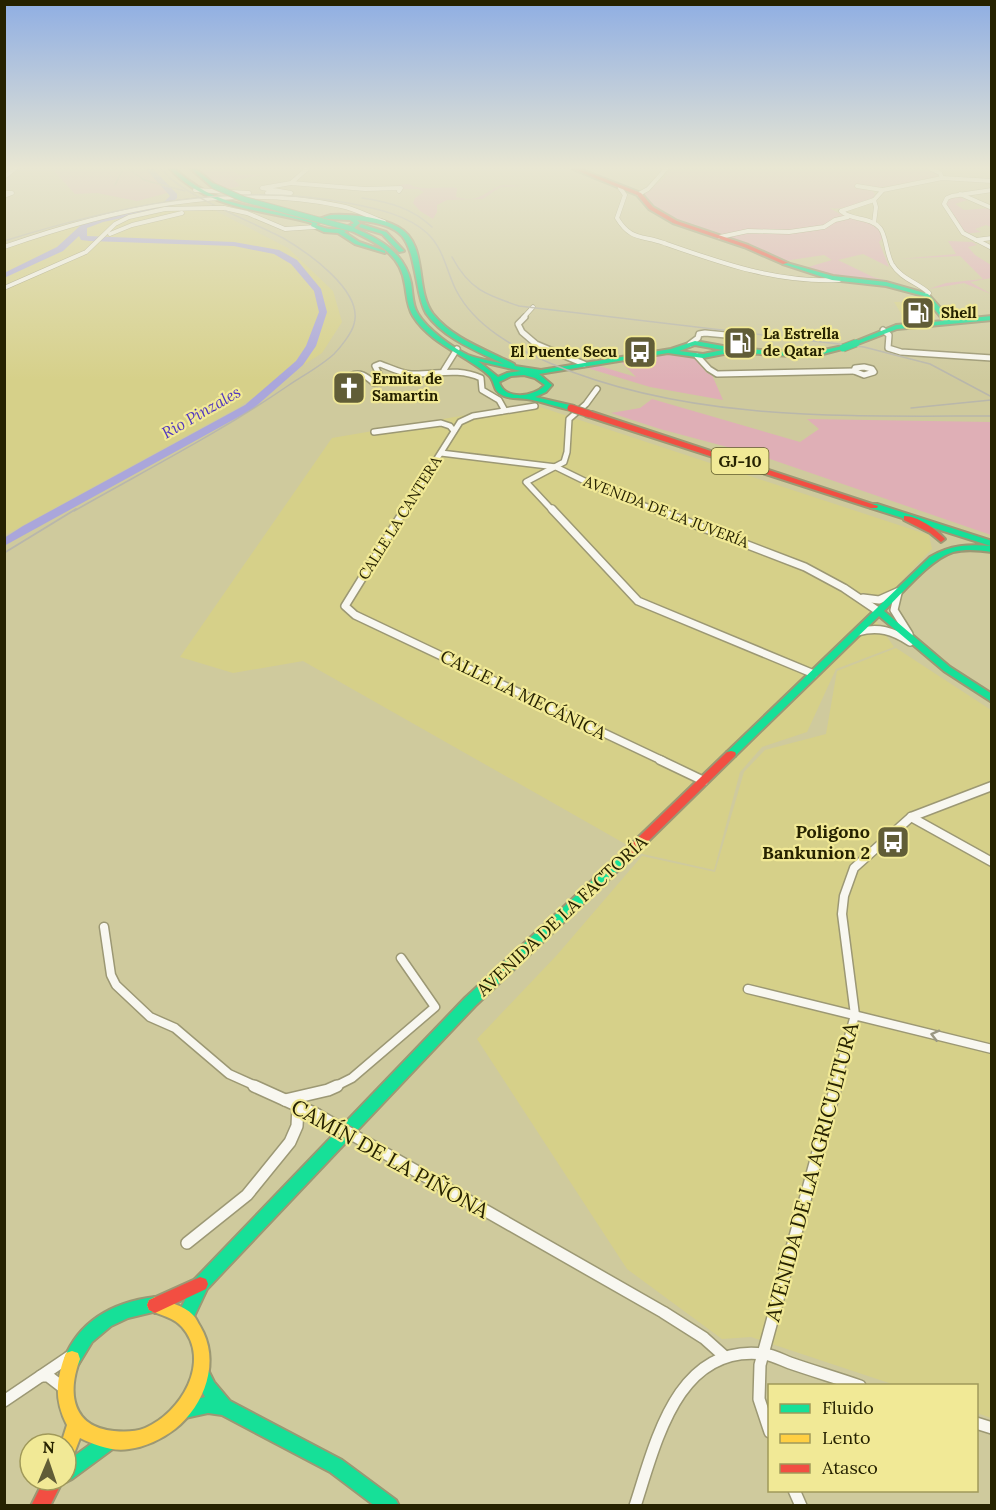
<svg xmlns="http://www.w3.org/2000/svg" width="996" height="1510" viewBox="0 0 996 1510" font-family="Lora,serif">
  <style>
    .built { fill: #d6d089 }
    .green { fill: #dfafb6 }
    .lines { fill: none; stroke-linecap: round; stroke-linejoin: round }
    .river { fill: #aaa6db; fill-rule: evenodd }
    .street-far4-casing { stroke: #9c9874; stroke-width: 5 }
    .street-far3-casing { stroke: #9c9874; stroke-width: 8 }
    .street-far2-casing { stroke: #9c9874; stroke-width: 10 }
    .street-far1-casing { stroke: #9c9874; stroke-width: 11 }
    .street-casing { stroke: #9c9874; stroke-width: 14 }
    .fast-casing { stroke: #9c9874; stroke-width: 4 }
    .slow-casing { stroke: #9c9874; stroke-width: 4 }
    .jam-casing { stroke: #9c9874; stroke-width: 4 }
    .street-far4 { stroke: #f8f7f0; stroke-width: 4 }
    .street-far3 { stroke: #f8f7f0; stroke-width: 5 }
    .street-far2 { stroke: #f8f7f0; stroke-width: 7 }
    .street-far1 { stroke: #f8f7f0; stroke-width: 8 }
    .street { stroke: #f8f7f0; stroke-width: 11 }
    .fast { fill: #16e098; fill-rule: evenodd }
    .slow { fill: #ffcf43; fill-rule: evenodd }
    .jam { fill: #f24e42; fill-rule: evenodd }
    .rail-far1 { stroke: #b9b7ab; stroke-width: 1.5 }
    .rail { stroke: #b9b7ab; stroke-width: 2 }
    .street-bridge-far1-casing { stroke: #9c9874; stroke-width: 5; stroke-linecap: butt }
    .street-bridge-casing { stroke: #9c9874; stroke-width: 14; stroke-linecap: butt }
    .fast-bridge-far1-casing { stroke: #9c9874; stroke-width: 7; stroke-linecap: butt }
    .fast-bridge-casing { stroke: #9c9874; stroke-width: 9; stroke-linecap: butt }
    .jam-bridge-casing { stroke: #9c9874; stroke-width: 9; stroke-linecap: butt }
    .street-bridge-far1 { stroke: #f8f7f0; stroke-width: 4 }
    .street-bridge { stroke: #f8f7f0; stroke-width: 11 }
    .fast-bridge-far1 { stroke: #16e098; stroke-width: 5 }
    .fast-bridge { stroke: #16e098; stroke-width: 7 }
    .jam-bridge { stroke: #f24e42; stroke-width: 7 }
    .oneway { stroke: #9a9784 }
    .labels { text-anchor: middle; stroke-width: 4.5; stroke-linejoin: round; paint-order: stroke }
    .far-poi-label { font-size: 15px; font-weight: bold; fill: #262200; stroke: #f1e996; text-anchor: start }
    .far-street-label { font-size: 15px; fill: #262200; stroke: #f1e996 }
    .far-water-label { font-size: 16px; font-style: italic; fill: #5137bf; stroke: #f1e996 }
    .shield { fill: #f1e996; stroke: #635e2d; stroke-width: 1.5 }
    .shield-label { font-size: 16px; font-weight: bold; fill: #262200 }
    .street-label { font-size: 18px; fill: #262200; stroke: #f1e996 }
    .poi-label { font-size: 18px; font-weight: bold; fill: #262200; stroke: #f1e996; text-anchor: end }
    .near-street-label { font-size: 21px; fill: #262200; stroke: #f1e996 }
  </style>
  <rect width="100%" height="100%" fill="#cfca9d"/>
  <g class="built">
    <path d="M178,206L208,207L288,248L333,291L342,322L322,353L237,408L5,535V249L74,224Z"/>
    <path d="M931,301L936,311L934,321L907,323L894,302Z"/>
    <path d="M531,404L929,535L932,549L871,613L894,647L836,669L807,732L762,747L740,772L714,870L643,854L303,661L233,673L180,657L332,438Z"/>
    <path d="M896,648L991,710V1418L977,1413L976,1386L895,1385L751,1337L722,1339L627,1269L477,1039L557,955L642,856L715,872L744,772L765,750L826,734L837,671Z"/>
  </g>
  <g class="green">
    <path d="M56,169H158L160,173L157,181L169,189L167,193L137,201L97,193L75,194L55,172Z"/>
    <path d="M198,169H229L240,175H262L234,180L241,186L225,189L208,179Z"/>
    <path d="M670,169H928L938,175L937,178L871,189L875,194L873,199C858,204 844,210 829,208L846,217L831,219L833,221L822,227L788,231L748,230L719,235L680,223L653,209L644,194L665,177Z"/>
    <path d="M409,184C422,192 442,186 457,188L456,197C478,203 481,195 497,187C504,184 515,186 522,186L500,187L483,199L447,200L437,205V212L433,219L420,211L413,203L415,198L424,192L418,189H403L397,185Z"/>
    <path d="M956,195L967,200L955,204L964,210L991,208V227L986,225L975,229L981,232L964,234L944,201Z"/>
    <path d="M844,218L868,221L882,232L883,238L879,242L889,267L863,254L838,260L873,277L892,282L833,277L805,268L832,260L824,255L784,261L725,237L745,233L823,228Z"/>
    <path d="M948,241L972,242L977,245L968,247L975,255L991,265V278L970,282L991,294L964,283L929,289L946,283L983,279L960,256L900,259L956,254Z"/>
    <path d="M666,353C676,353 692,353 699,361C705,367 703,373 712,375L723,400L650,387L584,367L596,365L636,377L619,360Z"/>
    <path d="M652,399L800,442L819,429L807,419L991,422V535L761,456L660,429L611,413L640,408Z"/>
  </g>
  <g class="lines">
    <path class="river" d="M146,169H153L177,194V198L166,209L103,222L87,228V236L234,242L279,250L297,260L321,289L327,312L316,346L303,365L253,409L4,546V538L23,526L245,405L296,361L306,346L319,312L314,291L291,264L274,254L234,246L90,241L81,240L79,236L63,251L4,278V273L57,247L81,225L98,218L161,205L170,196Z"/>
    <defs>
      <g id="street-far4">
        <path d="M931,169L940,173L942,178"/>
        <path d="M4,177L15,169"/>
        <path d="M291,183L365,189L401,188L399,191"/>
        <path d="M857,186L882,190"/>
        <path d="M620,188L625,195L617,218C631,241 642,235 664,243C721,263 777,283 839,280"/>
        <path d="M195,190L249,193"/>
        <path d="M992,190L952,196L947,198L944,204L963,233L992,248"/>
        <path d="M4,193H12L4,196"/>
        <path d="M267,193H291L262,188L291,183L307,169"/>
        <path d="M639,194L648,189L666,169"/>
        <path d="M960,194L992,208"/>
        <path d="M874,200L876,207L874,223"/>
        <path d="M224,208L247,213L285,229L315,227"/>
        <path d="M110,234L132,225L182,213"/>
        <path d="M720,237L748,231L789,232L824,227L835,220L848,217"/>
        <path d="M976,240L992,238"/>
        <path d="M4,247C110,210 229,181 341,206C356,209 370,217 384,222"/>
        <path d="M4,288L86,252L115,224L129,217L165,209L212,208"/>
        <path d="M926,295L929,293C917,282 901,279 892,264C886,253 886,235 880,228C869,216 852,221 841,211L874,200L883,190L942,178L992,181"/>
        <path d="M523,318L533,307"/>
      </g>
      <g id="street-far3">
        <path d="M525,317L518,324L522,332L536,344L584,364"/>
        <path d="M883,330L889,335L888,348L901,352L992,358"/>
        <path d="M690,344L698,338L699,334L705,333L747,337"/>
        <path d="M697,356L709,369L717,374L854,371"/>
        <path d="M864,367L872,369L874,372L864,375L854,371L855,368Z"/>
        <path d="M444,370L457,349"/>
        <path d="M346,384L350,376C360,371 366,376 374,383L383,382L375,366L380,364C391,368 400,373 411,374C436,375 457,367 481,378L482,390L499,400L504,409L502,411"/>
        <path d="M374,432L441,423L450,426L454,431"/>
        <path d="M441,453L556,467L603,490L658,511"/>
        <path d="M404,511L460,422L473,416L535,406"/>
        <path d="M553,511L526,482L564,462L567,452L569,419L586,404L597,389"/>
      </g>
      <g id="street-far2">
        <path d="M405,509L345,606L355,615L663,761"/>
        <path d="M552,509L638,601L814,674"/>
        <path d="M654,509L805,567L844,588L878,611"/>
        <path d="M898,593L894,610L909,634"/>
        <path d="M863,598L879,600L897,592"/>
        <path d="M858,632C878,626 893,631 910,642"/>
      </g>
      <g id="street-far1">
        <path d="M660,760L704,781"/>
        <path d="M911,817L992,862"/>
        <path d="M104,927L111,975L116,985L150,1017L175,1028L229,1074L258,1087"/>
        <path d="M748,989L992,1049"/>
        <path d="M334,1087L352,1078L435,1007L401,958"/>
        <path d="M835,1087L855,1015L842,914L844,896L854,868L911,817L992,786"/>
      </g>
      <g id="street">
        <path d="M254,1086L316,1114"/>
        <path d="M285,1100L328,1090L337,1086"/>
        <path d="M374,1147L663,1312L704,1338L723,1355"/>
        <path d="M187,1243L247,1195L290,1142L297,1126L298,1106"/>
        <path d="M41,1376H48L65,1389"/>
        <path d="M4,1401L69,1357"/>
        <path d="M976,1423L992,1428"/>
        <path d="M770,1432L759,1399L760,1365L836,1086"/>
        <path d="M794,1490L801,1506"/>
        <path d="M635,1506C656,1442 677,1343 764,1354C773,1355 782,1360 790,1363C813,1371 837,1378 860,1386"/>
      </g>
      <g id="fast">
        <path d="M170,169H175C210,202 242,205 287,214C294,215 308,221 314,220C319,220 325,216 331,215C351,214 381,217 398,227C429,244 414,289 433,314C453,339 487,350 514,364L515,366L541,370L671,349L695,341L734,348L790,352L819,351L843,346L846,348L819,355L790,356L734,352L703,358L668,353L539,374L552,385L546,392L535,397L574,406V410H571C557,407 541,401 527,399C519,398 512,399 504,396C493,391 496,386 491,378C490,376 487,374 485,372C462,354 429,342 413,316C407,306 407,296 405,285C401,253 375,242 350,230L344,232L359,242L385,251V253L355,244L338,233L324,232L311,226L312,223C261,209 209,210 170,169ZM330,219L350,220L354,223C341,231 330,231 316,225L320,221ZM357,220C406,226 408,236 417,282C419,293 421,304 426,313C444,339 477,351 504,364C493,361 478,359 468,355C453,348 427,329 418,314C412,305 413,294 411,283C405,253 380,239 354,228L360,223ZM695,345L723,350L703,354L679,351ZM478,361L521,371L507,373L498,377ZM524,375L535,378L545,385C534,397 505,401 499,382L511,376Z"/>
        <path d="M191,169H196L216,186L212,187Z"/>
        <path d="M361,224L386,232L404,251L399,252L382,234L359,227Z"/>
        <path d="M783,262L833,276L886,282L928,294L951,320L992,316V320L897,329L858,344H854V342L896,325L944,321L924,296L886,286L832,280L783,264Z"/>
        <path d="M871,504H877L992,541V552C979,550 965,549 953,552C930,559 902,594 884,611L950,667L992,694V702L944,671L879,616L735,756H727L726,754L727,752L930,557C950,545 969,544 991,546L871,508Z"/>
        <path d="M625,853L629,854L631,857L629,860L475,1006L207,1289L191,1323L185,1325L179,1323L177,1317L195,1279L465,998L621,854Z"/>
        <path d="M155,1297L161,1300L163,1305L161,1310L128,1318L111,1326L92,1342L78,1365L72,1367L66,1365L64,1359C80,1320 114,1302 155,1297Z"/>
        <path d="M202,1368L208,1370L214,1382L230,1401L342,1460L396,1500L399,1506H375L330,1472L222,1415L208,1413L185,1418L179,1416L177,1410L179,1404L205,1397L194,1376L196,1370Z"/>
        <path d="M108,1433L114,1436L117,1442L114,1448L72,1479L66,1482L62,1480H66V1462L102,1436Z"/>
      </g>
      <path id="slow" d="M155,1297C167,1302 184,1305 193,1315C196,1318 198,1323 200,1326C221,1361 205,1405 175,1429C162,1439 145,1447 129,1449C113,1452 94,1445 80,1438L72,1459L66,1462V1444H61L67,1425C54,1400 56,1379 66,1353L72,1351L78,1353L80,1359C67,1393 72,1427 114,1431C125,1432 135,1432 145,1428C181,1413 212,1361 182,1327C175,1318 160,1315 149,1310L147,1305L149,1300Z"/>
      <g id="jam">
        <path d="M573,169H580L641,193L653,207L677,221L748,245L788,263L783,264L744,247L673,223L649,209L637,195Z"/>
        <path d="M586,412H592L878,506L877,508H871L586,416Z"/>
        <path d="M904,516C918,516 936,529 945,539L941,542L930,533L904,520Z"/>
        <path d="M731,751L735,752L736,754L735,756L629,860H621L619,857L621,854L727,752Z"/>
        <path d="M200,1277L206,1279L208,1284L206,1289L155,1313L149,1310L147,1305L149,1300Z"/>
        <path d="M44,1480H63L50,1506H31Z"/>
      </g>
    </defs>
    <use href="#street-far4" class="street-far4-casing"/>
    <use href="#street-far3" class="street-far3-casing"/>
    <use href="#street-far2" class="street-far2-casing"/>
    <use href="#street-far1" class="street-far1-casing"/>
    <use href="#street" class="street-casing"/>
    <use href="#fast" class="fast-casing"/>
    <use href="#slow" class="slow-casing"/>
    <use href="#jam" class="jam-casing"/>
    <use href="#street-far4" class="street-far4"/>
    <use href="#street-far3" class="street-far3"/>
    <use href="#street-far2" class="street-far2"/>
    <use href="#street-far1" class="street-far1"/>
    <use href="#street" class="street"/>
    <use href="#fast" class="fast"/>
    <use href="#slow" class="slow"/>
    <use href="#jam" class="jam"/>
    <g class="rail-far1">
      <path d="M129,169L144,180L185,191"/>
      <path d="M115,185L123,169"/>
      <path d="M362,198C389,202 412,208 432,227"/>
      <path d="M4,241C117,206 235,180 353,204C378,209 407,215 427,233C444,249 446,270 456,290C475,327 515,348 552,364C690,422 845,416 992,416"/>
      <path d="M452,257C469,289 486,295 519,306L864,347L930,364L992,397"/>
      <path d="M911,408L991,400"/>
      <path d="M74,511C146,470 221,432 289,385C304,375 321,366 334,354C340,348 352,333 354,324C364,291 307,252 283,238C255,223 177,193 162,169"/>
    </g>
    <path class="rail" d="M4,553L76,509"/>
    <defs>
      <path id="street-bridge-far1" d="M212,208H224"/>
      <path id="street-bridge" d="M316,1114L374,1147"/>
      <path id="fast-bridge-far1" d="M214,186L243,199L352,229"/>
      <path id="fast-bridge" d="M843,348L856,343"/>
      <path id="jam-bridge" d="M571,408L589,414"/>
    </defs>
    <use href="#street-bridge-far1" class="street-bridge-far1-casing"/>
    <use href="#street-bridge" class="street-bridge-casing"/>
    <use href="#fast-bridge-far1" class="fast-bridge-far1-casing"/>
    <use href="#fast-bridge" class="fast-bridge-casing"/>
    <use href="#jam-bridge" class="jam-bridge-casing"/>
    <use href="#street-bridge-far1" class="street-bridge-far1"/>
    <use href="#street-bridge" class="street-bridge"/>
    <use href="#fast-bridge-far1" class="fast-bridge-far1"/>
    <use href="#fast-bridge" class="fast-bridge"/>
    <use href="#jam-bridge" class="jam-bridge"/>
  </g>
  <defs><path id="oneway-chevron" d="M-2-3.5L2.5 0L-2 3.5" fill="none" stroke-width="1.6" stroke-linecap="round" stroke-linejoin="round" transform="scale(1.5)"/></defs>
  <use class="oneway" href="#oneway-chevron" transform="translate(935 1035) rotate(-166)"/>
  <linearGradient id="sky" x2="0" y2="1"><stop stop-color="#8faee3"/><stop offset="0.44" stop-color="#e9e7d3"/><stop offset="1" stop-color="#e9e7d3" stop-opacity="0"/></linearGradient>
  <rect width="996" height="381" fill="url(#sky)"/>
  <defs>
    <symbol id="fuel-square" viewBox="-11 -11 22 22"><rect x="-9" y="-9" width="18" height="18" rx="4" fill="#615d37" stroke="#f1e996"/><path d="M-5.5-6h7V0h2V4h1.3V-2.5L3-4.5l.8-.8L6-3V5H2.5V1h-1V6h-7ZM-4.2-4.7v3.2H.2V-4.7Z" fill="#fff"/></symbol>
    <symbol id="bus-square" viewBox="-11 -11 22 22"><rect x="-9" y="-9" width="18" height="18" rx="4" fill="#615d37" stroke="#f1e996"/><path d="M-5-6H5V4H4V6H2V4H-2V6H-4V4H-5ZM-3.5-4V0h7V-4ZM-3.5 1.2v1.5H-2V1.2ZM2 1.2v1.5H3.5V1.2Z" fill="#fff"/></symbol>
    <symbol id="church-square" viewBox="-11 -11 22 22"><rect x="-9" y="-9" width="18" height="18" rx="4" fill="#615d37" stroke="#f1e996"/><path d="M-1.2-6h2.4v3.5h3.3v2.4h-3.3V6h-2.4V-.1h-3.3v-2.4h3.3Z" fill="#fff"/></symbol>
  </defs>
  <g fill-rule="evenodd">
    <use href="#fuel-square" x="899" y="294" width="38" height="38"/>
    <use href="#fuel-square" x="721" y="324" width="38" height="38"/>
    <use href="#bus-square" x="621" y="333" width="38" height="38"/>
    <use href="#church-square" x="330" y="369" width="38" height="38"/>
    <use href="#bus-square" x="874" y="823" width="38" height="38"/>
  </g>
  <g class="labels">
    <g class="far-poi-label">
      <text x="941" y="318">Shell</text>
      <text x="763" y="339">La Estrella<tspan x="763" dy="17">de Qatar</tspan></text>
      <text x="617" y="357" text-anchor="end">El Puente Secu</text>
      <text x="372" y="384">Ermita de<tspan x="372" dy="17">Samartin</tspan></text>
    </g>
    <g class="far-street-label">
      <text transform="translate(666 512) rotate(21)" y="5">AVENIDA DE LA JUVERÍA</text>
      <text transform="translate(400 518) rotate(-58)" y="5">CALLE LA CANTERA</text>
    </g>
    <g class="far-water-label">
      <text transform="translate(201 412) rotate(-30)" y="6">Rio Pinzales</text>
    </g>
    <rect class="shield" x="711.5" y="448" width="57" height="26" rx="4.5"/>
    <g class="shield-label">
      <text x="740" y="467">GJ-10</text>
    </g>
    <g class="street-label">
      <text transform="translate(523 695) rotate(26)" y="6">CALLE LA MECÁNICA</text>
      <text transform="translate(562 916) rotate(-43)" y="6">AVENIDA DE LA FACTORÍA</text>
    </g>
    <g class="poi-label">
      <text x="870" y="838">Poligono<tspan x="870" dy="21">Bankunion 2</tspan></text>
    </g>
    <g class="near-street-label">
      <text transform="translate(390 1159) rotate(29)" y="7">CAMÍN DE LA PIÑONA</text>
      <text transform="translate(812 1172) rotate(-75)" y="7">AVENIDA DE LA AGRICULTURA</text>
    </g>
  </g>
  <rect width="996" height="1510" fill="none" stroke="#262200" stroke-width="12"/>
  <rect x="768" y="1384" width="210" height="108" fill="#f1e996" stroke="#a0995a" stroke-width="1.5"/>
  <rect x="780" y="1404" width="30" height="9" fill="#16e098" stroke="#a0995a" stroke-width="1.5"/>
  <text x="822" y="1414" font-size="18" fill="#262200">Fluido</text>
  <rect x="780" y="1434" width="30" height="9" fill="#ffcf43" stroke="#a0995a" stroke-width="1.5"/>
  <text x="822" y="1444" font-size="18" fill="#262200">Lento</text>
  <rect x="780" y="1464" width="30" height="9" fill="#f24e42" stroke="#a0995a" stroke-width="1.5"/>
  <text x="822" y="1474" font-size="18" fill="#262200">Atasco</text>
  <g transform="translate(48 1462) rotate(2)"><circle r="28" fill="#f1e996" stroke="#a0995a" stroke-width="1.5"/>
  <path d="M0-4.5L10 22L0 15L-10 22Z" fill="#615d37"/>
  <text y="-9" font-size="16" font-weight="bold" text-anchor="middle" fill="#262200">N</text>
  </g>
</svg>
